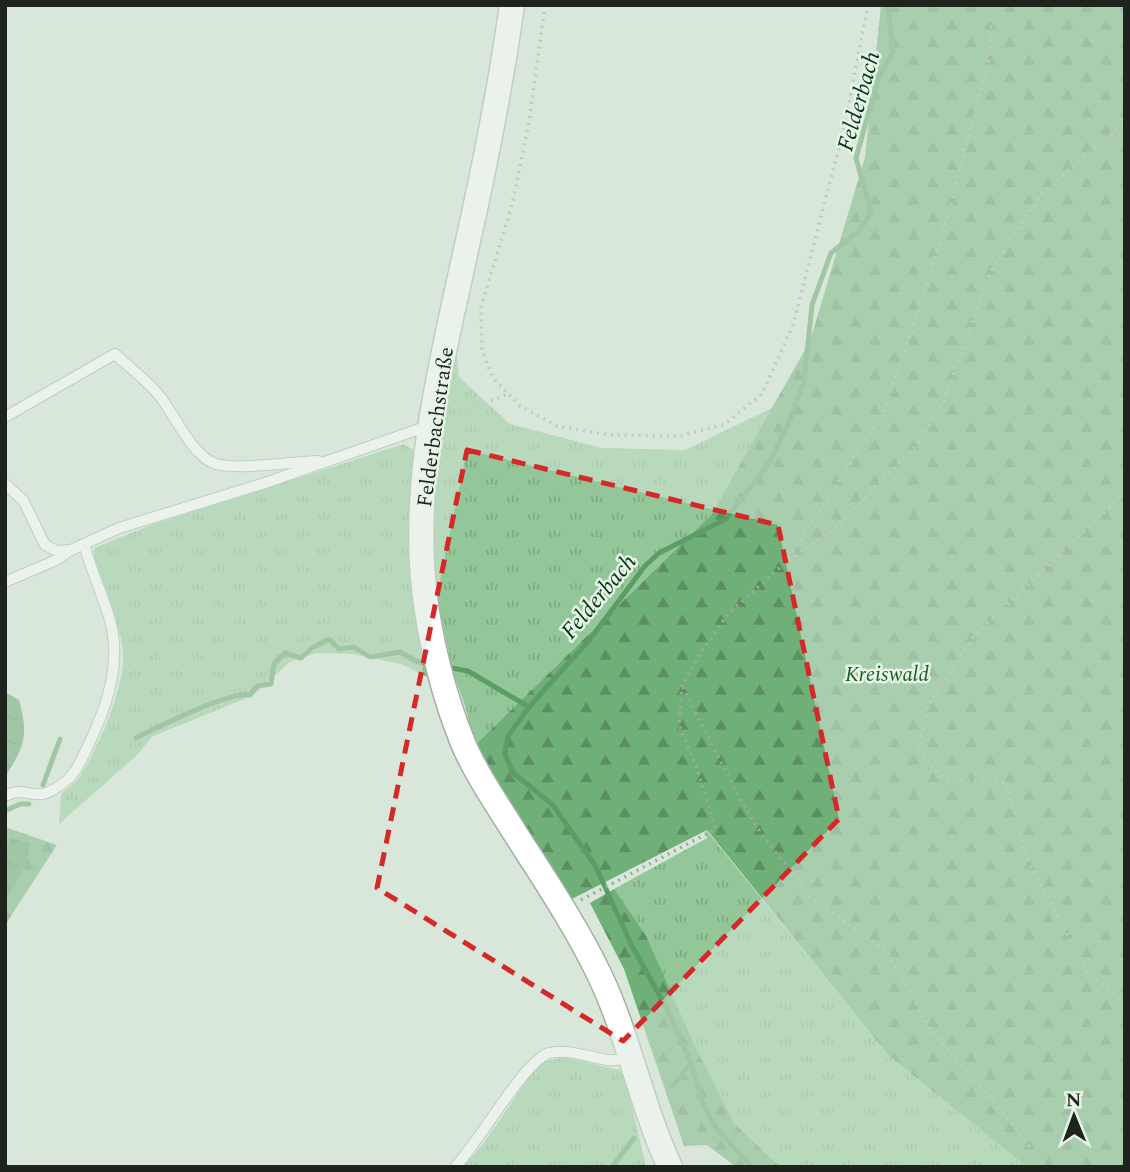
<svg xmlns="http://www.w3.org/2000/svg" width="1130" height="1172" viewBox="0 0 1130 1172" font-family="Spectral,serif">
  <style>
    .grass { fill: url(#grass-tufts) }
    .forest { fill: url(#forest-firs) }
    .water { fill: url(#water-ripples) }
    .lines { fill: none; stroke-linecap: round; stroke-linejoin: round }
    .stream { stroke: #5c9d66; stroke-width: 5 }
    .service-casing { stroke: #a3b0a4; stroke-width: 12 }
    .tertiary-casing { stroke: #a3b0a4; stroke-width: 27 }
    .path { stroke: #9faa9f; stroke-width: 3.5; stroke-dasharray: 2 5; stroke-linecap: butt }
    .service { stroke: #fff; stroke-width: 10 }
    .tertiary { stroke: #fff; stroke-width: 24 }
    .marked { fill: none; stroke: #d62828; stroke-width: 5; stroke-dasharray: 14 9; stroke-linejoin: round }
    .labels { text-anchor: middle; stroke-width: 5; stroke-linejoin: round; paint-order: stroke }
    .street-label { font-size: 21px; fill: #1e231e; stroke: #e6f4e8 }
    .park-label { font-size: 21px; font-style: italic; fill: #155c27; stroke: #e6f4e8 }
    .water-label { font-size: 23px; font-style: italic; fill: #023511; stroke: #e6f4e8 }
  </style>
  <defs>
    <pattern id="grass-tufts" width="24" height="20" patternUnits="userSpaceOnUse" patternTransform="scale(1.75)"><rect width="24" height="20" fill="#93c799"/><path d="M3 7l-1-3M5 7V3M7 7l1-3M15 17l-1-3M17 17v-4M19 17l1-3" fill="none" stroke="#7eab83"/></pattern>
    <pattern id="forest-firs" width="22" height="20" patternUnits="userSpaceOnUse" patternTransform="scale(1.75)"><rect width="22" height="20" fill="#6fb078"/><path d="M5 1l3.5 6h-7zM16 11l3.5 6h-7z" fill="#5b8f62"/></pattern>
    <pattern id="water-ripples" width="26" height="14" patternUnits="userSpaceOnUse" patternTransform="scale(1.75)"><rect width="26" height="14" fill="#5c9d66"/><path d="M2 4q2-2 4 0t4 0M15 11q2-2 4 0t4 0" fill="none" stroke="#4b8053"/></pattern>
  </defs>
  <rect width="100%" height="100%" fill="#d9e7da"/>
  <g class="grass">
    <path d="M455,340L459,377L510,424L602,448L685,450L772,408L711,515L473,747L467,712L452,669L435,585L432,506Z"/>
    <path d="M404,444L415,451L413,484L432,682L427,677L401,664L353,654L316,653L290,662L252,696L153,736L136,756L59,824L61,794C66,789 73,785 77,780C97,753 127,683 123,650C118,618 105,588 94,558V548L151,525Z"/>
    <path d="M706,830L888,1055L1027,1167H785L776,1163L734,1123L614,889L707,838Z"/>
    <path d="M564,1057L624,1071L646,1167H463L483,1144L529,1077L543,1062Z"/>
  </g>
  <g class="forest">
    <path d="M881,5H1125V1167H1027L888,1055L707,830L570,900L473,747L711,515L810,341L865,157Z"/>
    <path d="M5,827L57,845L5,925Z"/>
    <path d="M614,889L646,936L694,1044L734,1123L776,1163L785,1167H736L707,1145L684,1146L624,969L590,903Z"/>
  </g>
  <g class="water">
    <path d="M5,692L19,700C29,736 24,747 5,777Z"/>
    <path d="M11,838L29,842C29,872 18,876 5,900V848Z"/>
  </g>
  <g class="lines">
    <g class="stream">
      <path d="M446,667L468,671L529,707"/>
      <path d="M136,738C156,728 232,690 250,695L257,686L271,684L274,664L285,653L301,658L312,648L329,639L339,649L354,647L370,657L400,652L418,662L430,664"/>
      <path d="M43,785L60,739"/>
      <path d="M5,811L20,804H29"/>
      <path d="M673,1086L691,1064"/>
      <path d="M612,1167L634,1138"/>
      <path d="M752,1167L716,1128L703,1104L691,1063L666,1007L632,946L595,865L552,804L513,773L505,754L508,736L529,707L590,639L645,566L659,553L726,519L769,463L789,422L804,382L812,305L831,253L859,231L871,212L856,158L878,79L893,52L888,5"/>
    </g>
    <defs>
      <g id="service">
        <path d="M5,417L115,354C129,367 146,380 158,394C173,411 192,457 216,464C237,470 293,462 318,461"/>
        <path d="M5,484L23,500L45,545L57,551L71,550L119,528L262,484L428,426"/>
        <path d="M5,582L54,561L71,550"/>
        <path d="M5,796C22,787 28,796 42,794C49,793 60,786 66,781C78,771 86,750 93,735C109,700 121,660 110,620C102,594 91,570 84,544"/>
        <path d="M455,1167C478,1144 524,1061 549,1053C567,1048 590,1058 608,1060C615,1061 623,1059 630,1058"/>
      </g>
      <path id="tertiary" d="M512,5C500,91 483,175 464,259C441,364 412,480 424,588C429,637 444,697 463,743C476,774 497,804 515,833C545,880 576,926 600,976C629,1037 641,1105 670,1167"/>
    </defs>
    <use href="#service" class="service-casing"/>
    <use href="#tertiary" class="tertiary-casing"/>
    <g class="path">
      <path d="M545,5L529,122L512,205L481,307L482,351L493,378L520,406L557,426L609,435L681,436L725,424L762,394L793,325L845,124L868,5"/>
      <path d="M452,417L508,394"/>
      <path d="M1125,492L973,637L928,706L919,750L944,779L1006,782L1026,856L1089,975L1125,1000"/>
      <path d="M789,558L883,413L916,319L946,222L989,59L992,5"/>
      <path d="M683,687L736,792L762,835L811,898L886,951L932,1032L1003,1112L1037,1157L1048,1167"/>
      <path d="M581,900L716,829L696,766L679,725L682,685L702,651L728,614L788,560L836,527L920,442L944,399L991,271L1040,195L1125,123"/>
    </g>
    <use href="#service" class="service"/>
    <use href="#tertiary" class="tertiary"/>
  </g>
  <path d="M0 0H1130V1172H0ZM467,450L778,525L839,819L623,1041L377,888Z" fill="#d9e7da" fill-opacity=".55" fill-rule="evenodd"/>
  <path class="marked" d="M467,450L778,525L839,819L623,1041L377,888Z"/>
  <g class="labels">
    <g class="street-label">
      <text transform="translate(435 427) rotate(-82)" y="7">Felderbachstraße</text>
    </g>
    <g class="park-label">
      <text x="887" y="681">Kreiswald</text>
    </g>
    <g class="water-label">
      <text transform="translate(858 101) rotate(-74)" y="8">Felderbach</text>
      <text transform="translate(598 596) rotate(-50)" y="8">Felderbach</text>
    </g>
  </g>
  <rect width="1130" height="1172" fill="none" stroke="#1e231e" stroke-width="14"/>
  <g transform="translate(1074 1116) rotate(359)" stroke="#e6f4e8" stroke-width="5" paint-order="stroke">
  <path d="M0-5L12 26L0 18L-12 26Z" fill="#1e231e"/>
  <text y="-10" font-size="19" font-weight="bold" text-anchor="middle" fill="#1e231e">N</text>
  </g>
</svg>
